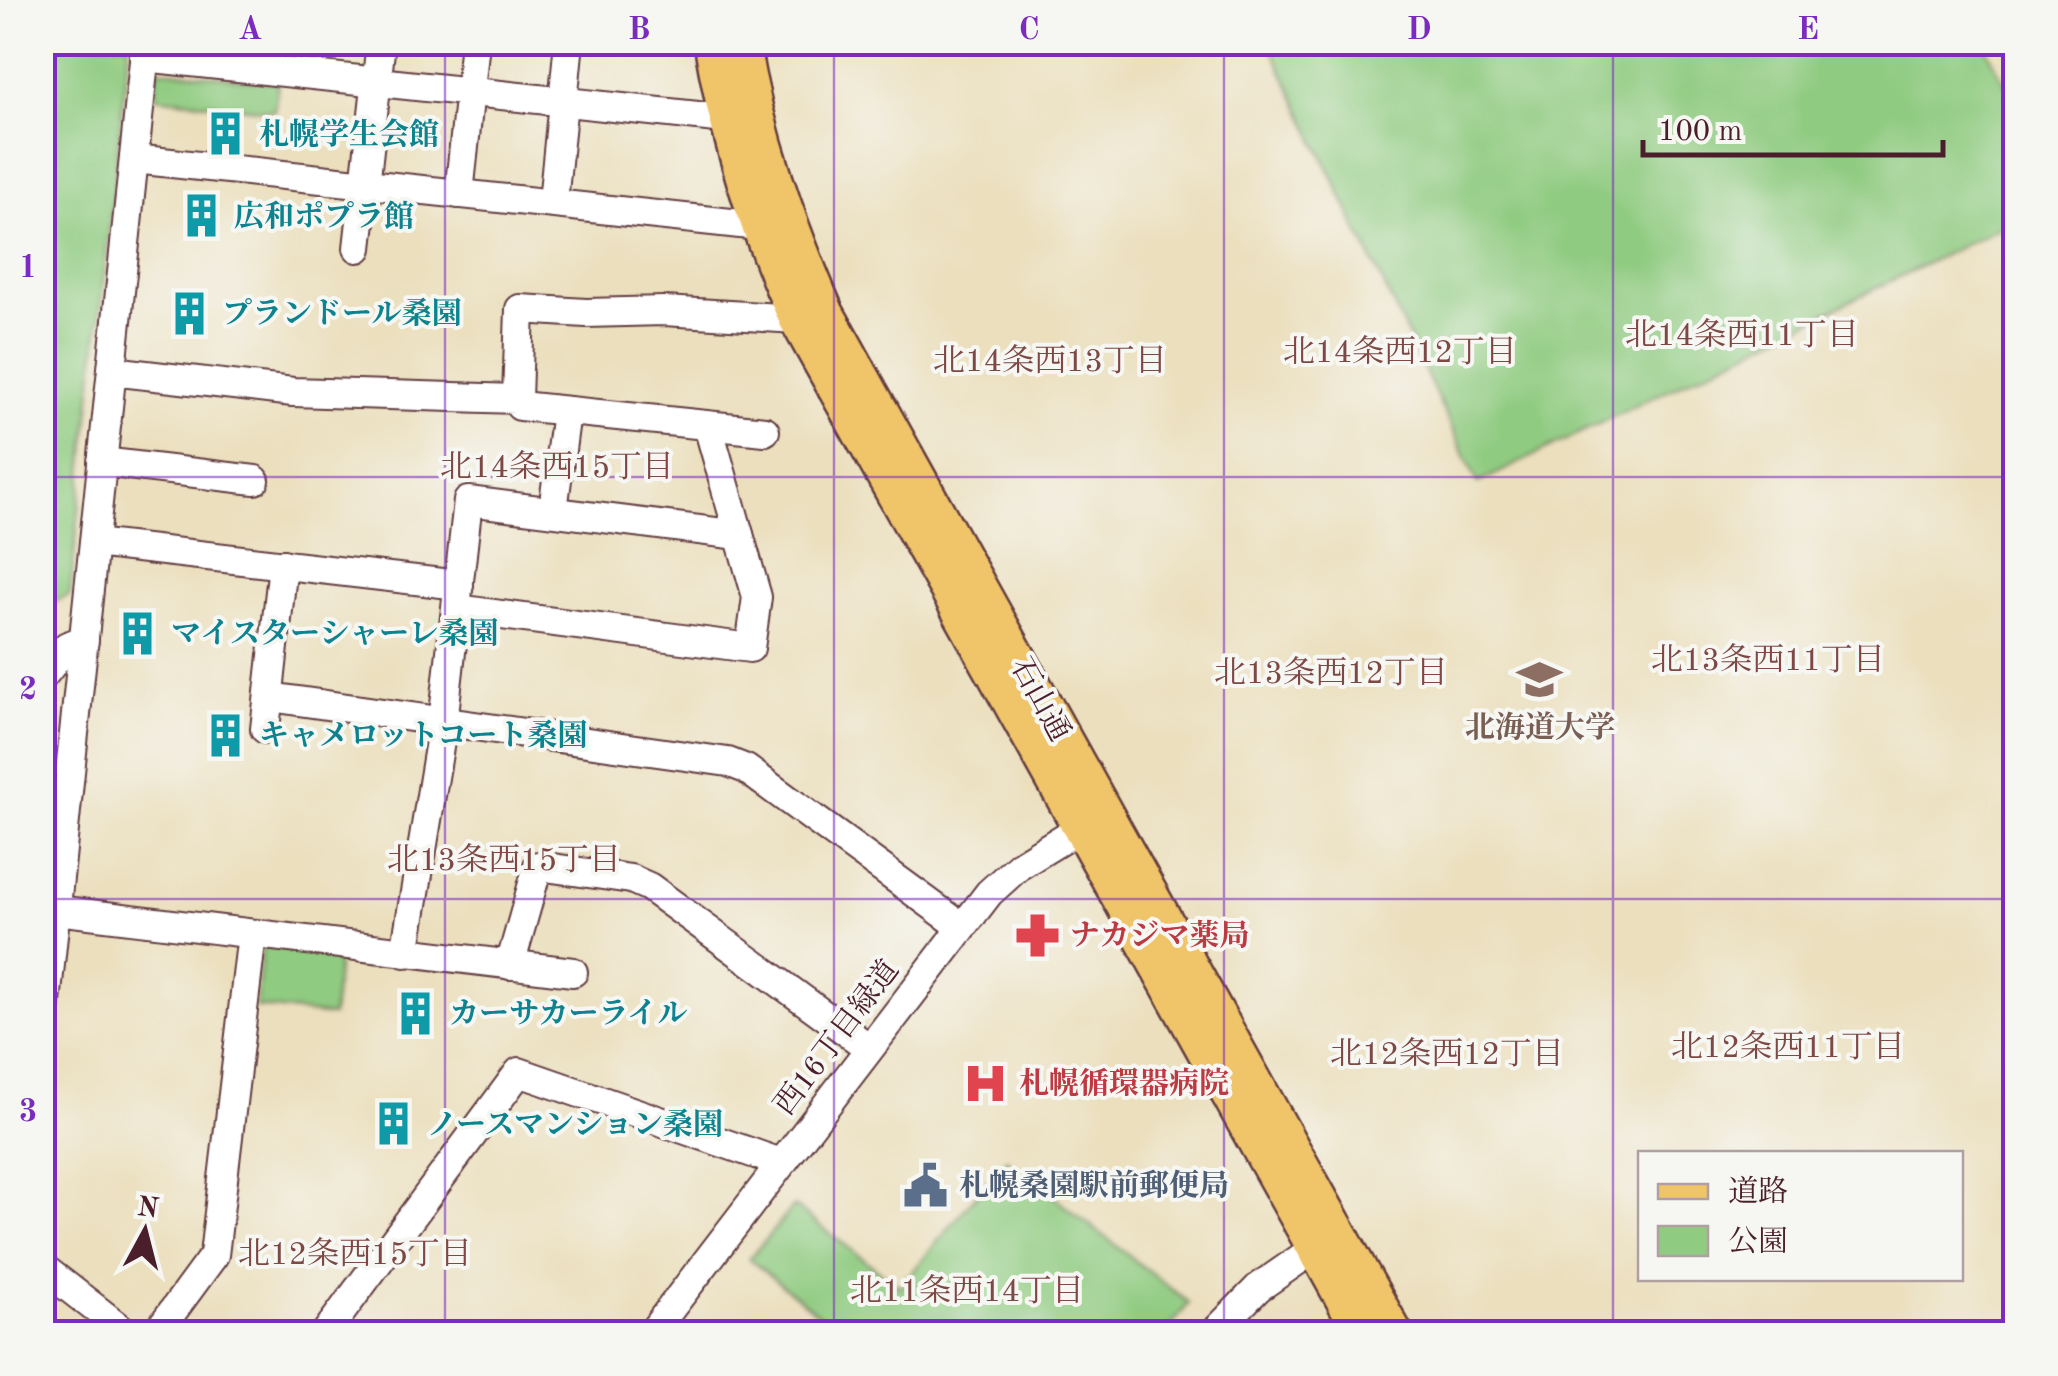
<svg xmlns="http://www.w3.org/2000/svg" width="2058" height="1376" viewBox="0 0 2058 1376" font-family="'Old Standard TT','Noto Serif JP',serif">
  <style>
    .green { fill: #8fcb80; stroke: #6c7556; stroke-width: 2.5 }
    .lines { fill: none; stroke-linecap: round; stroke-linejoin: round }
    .minor-casing { stroke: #623c41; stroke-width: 32 }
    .major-casing { stroke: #623c41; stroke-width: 40 }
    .minor { stroke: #fff; stroke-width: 28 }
    .major { stroke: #f0c469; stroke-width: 35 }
    .grid { fill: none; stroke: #7b2cbf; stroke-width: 2.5; stroke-opacity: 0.55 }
    .labels { text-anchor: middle; stroke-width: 8; stroke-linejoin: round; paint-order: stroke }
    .culture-label { font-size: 30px; font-weight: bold; fill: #0d838f; stroke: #f6f6f2; text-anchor: start }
    .street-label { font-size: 30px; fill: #4a1f2b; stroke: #f6f6f2 }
    .education-label { font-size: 30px; font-weight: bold; fill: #785e54; stroke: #f6f6f2 }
    .health-label { font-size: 30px; font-weight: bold; fill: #be3a42; stroke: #f6f6f2; text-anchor: start }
    .service-label { font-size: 30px; font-weight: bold; fill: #4e5e75; stroke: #f6f6f2; text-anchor: start }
    .neighbourhood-label { font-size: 32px; fill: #7e4944; stroke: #f6f6f2 }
    .neatline { fill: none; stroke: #7b2cbf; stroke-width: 4 }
    .grid-label { font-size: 32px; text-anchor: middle; font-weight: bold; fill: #7b2cbf }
  </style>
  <rect width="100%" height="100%" fill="#f6f6f2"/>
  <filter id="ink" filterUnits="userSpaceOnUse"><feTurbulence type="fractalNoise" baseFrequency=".01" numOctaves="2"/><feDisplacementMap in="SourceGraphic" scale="20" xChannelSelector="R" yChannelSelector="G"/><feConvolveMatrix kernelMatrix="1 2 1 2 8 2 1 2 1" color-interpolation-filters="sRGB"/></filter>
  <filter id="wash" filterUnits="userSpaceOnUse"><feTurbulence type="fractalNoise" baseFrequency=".0048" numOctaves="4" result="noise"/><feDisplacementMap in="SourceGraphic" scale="40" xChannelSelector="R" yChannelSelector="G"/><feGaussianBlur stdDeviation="2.25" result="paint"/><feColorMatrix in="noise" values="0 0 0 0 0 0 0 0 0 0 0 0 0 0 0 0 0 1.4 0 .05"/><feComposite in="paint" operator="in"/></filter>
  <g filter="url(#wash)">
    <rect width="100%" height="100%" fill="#ebdfbd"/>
    <g class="green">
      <path d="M43,42L129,43L70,595L43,607Z"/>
      <path d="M1269,43H1984L2015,103V220L1478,483Z"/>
      <path d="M157,69L278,83L274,111L155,97Z"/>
      <path d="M267,946L339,952L332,1016L256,1007L262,949Z"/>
      <path d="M1006,1159L1189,1303L1166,1333L895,1334L878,1321L867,1333H842L749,1259L794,1206L900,1287Z"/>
    </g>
  </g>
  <g filter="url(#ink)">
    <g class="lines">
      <defs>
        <g id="minor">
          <path d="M144,57L726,119L744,117"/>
          <path d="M268,70L270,42"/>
          <path d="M134,159L759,226"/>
          <path d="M459,194L475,42"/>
          <path d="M553,202L569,42"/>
          <path d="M358,248L381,42"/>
          <path d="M112,371L293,392L517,399L520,406L765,431"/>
          <path d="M517,399L520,309L586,313L664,311L797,319"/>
          <path d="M102,462L255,480"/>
          <path d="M553,510L566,412"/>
          <path d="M94,543L459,585"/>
          <path d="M457,609L750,648L757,597L708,426"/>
          <path d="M42,677L67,646L84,640"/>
          <path d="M270,697L728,762L746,769L962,927"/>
          <path d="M265,729L283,564"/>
          <path d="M56,910L573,972"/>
          <path d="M405,953L443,723L468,501L739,535"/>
          <path d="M510,965L538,866L631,879L649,887L869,1048"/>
          <path d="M42,1041L146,42"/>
          <path d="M42,1267L128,1334"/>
          <path d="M156,1334L214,1255L252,934"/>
          <path d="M325,1334L519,1072L781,1163"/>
          <path d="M651,1334L989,893L1020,865L1098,817"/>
          <path d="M1213,1334L1258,1288L1331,1237"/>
        </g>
        <g id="major">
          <path d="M712,42C728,139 757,230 797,319L1363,1334"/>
          <path d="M741,42C757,138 788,225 826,313L1395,1334"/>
        </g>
      </defs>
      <use href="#minor" class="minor-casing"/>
      <use href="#major" class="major-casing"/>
      <use href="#minor" class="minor"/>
      <use href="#major" class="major"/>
    </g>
  </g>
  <path class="grid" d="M445,42V1334M834,42V1334M1224,42V1334M1613,42V1334M42,477H2016M42,899H2016"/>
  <defs>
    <symbol id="building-bare" viewBox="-9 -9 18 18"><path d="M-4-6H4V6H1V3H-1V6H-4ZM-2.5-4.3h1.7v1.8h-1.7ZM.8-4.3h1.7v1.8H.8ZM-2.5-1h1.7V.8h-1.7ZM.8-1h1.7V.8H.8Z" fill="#0f9aa8" stroke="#f6f6f2" stroke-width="2.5" paint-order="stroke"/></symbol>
    <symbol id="university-bare" viewBox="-9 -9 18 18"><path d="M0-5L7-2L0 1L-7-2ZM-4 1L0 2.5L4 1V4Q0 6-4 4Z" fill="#8d6e63" stroke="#f6f6f2" stroke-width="2.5" paint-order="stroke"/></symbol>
    <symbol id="pharmacy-bare" viewBox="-9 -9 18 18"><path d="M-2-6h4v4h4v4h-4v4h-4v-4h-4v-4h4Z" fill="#e0444e" stroke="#f6f6f2" stroke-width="2.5" paint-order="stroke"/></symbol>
    <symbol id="hospital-bare" viewBox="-9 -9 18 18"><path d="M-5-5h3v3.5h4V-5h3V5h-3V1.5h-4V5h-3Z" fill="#e0444e" stroke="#f6f6f2" stroke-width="2.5" paint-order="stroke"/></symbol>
    <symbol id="civic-bare" viewBox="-9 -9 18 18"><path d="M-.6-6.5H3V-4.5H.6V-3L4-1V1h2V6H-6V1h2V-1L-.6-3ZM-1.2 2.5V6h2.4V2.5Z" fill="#5c6f8a" stroke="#f6f6f2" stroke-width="2.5" paint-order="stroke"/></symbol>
  </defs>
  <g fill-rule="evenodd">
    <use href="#building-bare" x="194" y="102" width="63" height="63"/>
    <use href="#building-bare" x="170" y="184" width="63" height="63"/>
    <use href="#building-bare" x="158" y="282" width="63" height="63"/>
    <use href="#building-bare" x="106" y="602" width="63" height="63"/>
    <use href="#university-bare" x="1508" y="648" width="63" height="63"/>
    <use href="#building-bare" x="194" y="704" width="63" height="63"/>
    <use href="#pharmacy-bare" x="1006" y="904" width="63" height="63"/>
    <use href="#building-bare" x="384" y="982" width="63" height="63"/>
    <use href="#hospital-bare" x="954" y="1052" width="63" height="63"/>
    <use href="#building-bare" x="362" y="1092" width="63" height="63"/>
    <use href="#civic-bare" x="894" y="1154" width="63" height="63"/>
  </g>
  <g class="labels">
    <g class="culture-label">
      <text x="259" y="144">札幌学生会館</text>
      <text x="234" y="226">広和ポプラ館</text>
      <text x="222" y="323">プランドール桑園</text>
      <text x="171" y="643">マイスターシャーレ桑園</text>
      <text x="259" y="745">キャメロットコート桑園</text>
      <text x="449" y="1023">カーサカーライル</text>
      <text x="427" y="1134">ノースマンション桑園</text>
    </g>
    <g class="street-label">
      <text transform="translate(1041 699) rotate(61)" y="10">石山通</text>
      <text transform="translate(836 1037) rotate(-53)" y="10">西16丁目緑道</text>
    </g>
    <g class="education-label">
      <text x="1540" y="737">北海道大学</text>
    </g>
    <g class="health-label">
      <text x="1070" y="945">ナカジマ薬局</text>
      <text x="1019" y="1093">札幌循環器病院</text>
    </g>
    <g class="service-label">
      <text x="959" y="1195">札幌桑園駅前郵便局</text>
    </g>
    <g class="neighbourhood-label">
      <text x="1742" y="345">北14条西11丁目</text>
      <text x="1400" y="362">北14条西12丁目</text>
      <text x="1050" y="371">北14条西13丁目</text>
      <text x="557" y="477">北14条西15丁目</text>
      <text x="1768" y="670">北13条西11丁目</text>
      <text x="1331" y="683">北13条西12丁目</text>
      <text x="504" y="870">北13条西15丁目</text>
      <text x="1788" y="1057">北12条西11丁目</text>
      <text x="1447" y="1064">北12条西12丁目</text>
      <text x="355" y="1264">北12条西15丁目</text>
      <text x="967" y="1301">北11条西14丁目</text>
    </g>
  </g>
  <rect width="2058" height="1376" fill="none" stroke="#f6f6f2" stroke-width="110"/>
  <rect x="1638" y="1151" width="325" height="130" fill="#f6f6f2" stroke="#b1a0a2" stroke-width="2.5"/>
  <rect x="1658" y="1184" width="50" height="15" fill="#f0c469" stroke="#b1a0a2" stroke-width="2.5"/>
  <text x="1728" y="1201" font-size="30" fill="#4a1f2b">道路</text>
  <rect x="1658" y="1226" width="50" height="30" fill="#8fcb80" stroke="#b1a0a2" stroke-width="2.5"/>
  <text x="1728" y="1251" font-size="30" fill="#4a1f2b">公園</text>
  <g transform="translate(145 1231) rotate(7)" stroke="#f6f6f2" stroke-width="8" paint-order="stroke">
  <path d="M0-8L18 38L0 25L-18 38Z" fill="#4a1f2b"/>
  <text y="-15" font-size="28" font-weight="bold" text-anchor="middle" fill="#4a1f2b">N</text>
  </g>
  <path d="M1643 140v15h300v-15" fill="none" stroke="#4a1f2b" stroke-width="5"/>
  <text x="1658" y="140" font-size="30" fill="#4a1f2b" stroke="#f6f6f2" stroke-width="8" paint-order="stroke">100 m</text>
  <rect x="55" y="55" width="1948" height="1266" class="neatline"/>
  <g class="grid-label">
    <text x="250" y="39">A</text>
    <text x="639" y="39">B</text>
    <text x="1029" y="39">C</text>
    <text x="1419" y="39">D</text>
    <text x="1808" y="39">E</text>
    <text x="28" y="277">1</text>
    <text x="28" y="699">2</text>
    <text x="28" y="1121">3</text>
  </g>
</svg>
